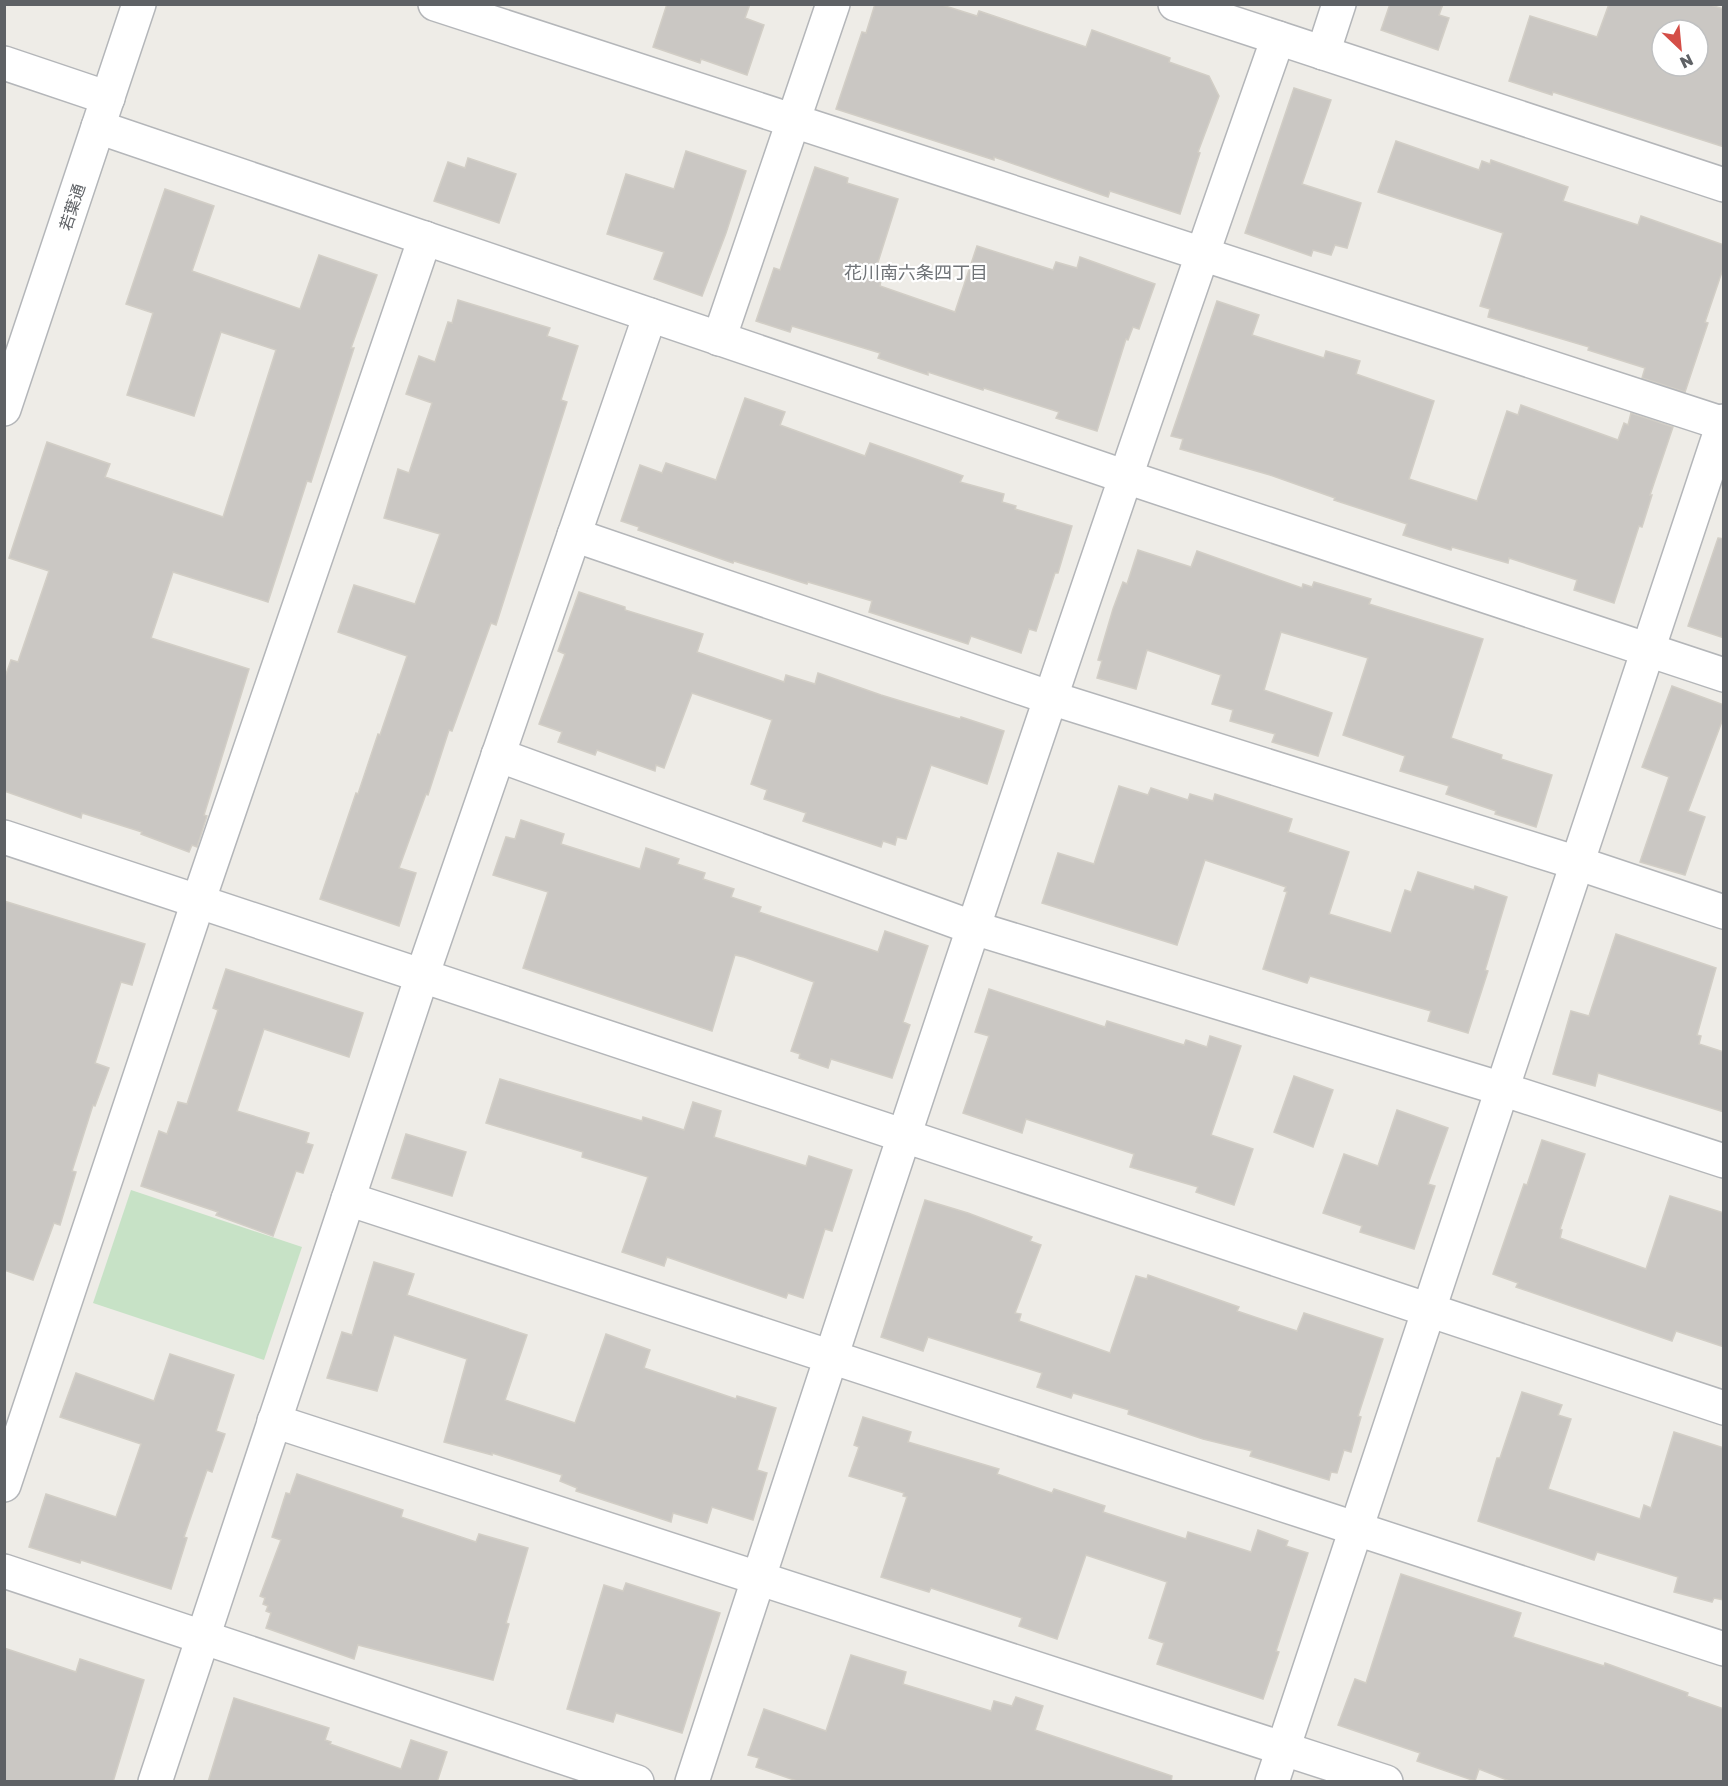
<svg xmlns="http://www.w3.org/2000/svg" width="1728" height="1786" viewBox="0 0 1728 1786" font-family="'Golos Text','Noto Sans JP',sans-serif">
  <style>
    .green { fill: #c7e2c6 }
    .building { fill: #cac7c3; stroke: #d2cec6; stroke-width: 1.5; fill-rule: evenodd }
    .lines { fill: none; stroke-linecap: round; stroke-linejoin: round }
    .minor-casing { stroke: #b4b6b9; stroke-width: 36 }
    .minor { stroke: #fff; stroke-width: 33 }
    .labels { text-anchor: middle; stroke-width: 4.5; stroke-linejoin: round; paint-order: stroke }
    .street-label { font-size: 16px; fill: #5e6165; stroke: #fff }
    .neighbourhood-label { font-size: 18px; fill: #6f7377; stroke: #fff }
  </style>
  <rect width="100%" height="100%" fill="#eeece7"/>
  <path class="green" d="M131,1190L302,1247L264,1360L93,1303Z"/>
  <g class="building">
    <path d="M667,4H750L745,18L764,25L747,75L701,59L700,63L653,47Z"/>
    <path d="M875,4H939L977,16L979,11L1086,47L1092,30L1170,58L1169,62L1209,76L1219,96L1198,152L1200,153L1180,214L1110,191L1108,197L994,157V160L836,109L862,32L866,33Z"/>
    <path d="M1390,4H1443L1439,15L1449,18L1438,50L1381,30Z"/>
    <path d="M1609,4H1707L1724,9V147L1553,92L1552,95L1509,81L1530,16L1597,37ZM1662,30H1698V66H1662Z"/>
    <path d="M1294,88L1331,100L1302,184L1361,203L1347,248L1335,245L1331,255L1313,250L1311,256L1245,233Z"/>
    <path d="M1396,141L1479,170L1482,161L1490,164L1491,160L1568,187L1563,201L1638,225L1641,216L1724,245V266L1705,322L1708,323L1685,392L1642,378L1645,368L1588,350L1589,347L1488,317L1490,309L1480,306L1503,233L1378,192Z"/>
    <path d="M686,151L746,171L726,233L702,296L654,279L664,252L607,234L626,174L674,189Z"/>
    <path d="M468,158L516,174L499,223L434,201L448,162L465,168Z"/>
    <path d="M815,167L848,178L847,183L898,199L873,278L881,280L880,286L955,312L977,246L1053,270L1056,262L1077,268L1080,257L1155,284L1139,329L1133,327L1128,340L1126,339L1097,431L1056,418L1059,412L984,388L983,390L928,372V375L878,358L880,353L792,326L790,332L756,321L774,268L780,270Z"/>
    <path d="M165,189L214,206L192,271L300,309L319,255L377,275L351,348H354L311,482L307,481L268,602L173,572L151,638L249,669L204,815L207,816L197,847L192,845L189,852L141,834L142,832L82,813L81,818L4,791V680L11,660L18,662L49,571L9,558L47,442L110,464L105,477L223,517L276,350L221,332L194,416L127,395L153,313L126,304Z"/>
    <path d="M458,300L550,328L547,336L578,346L561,400L567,402L496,625L491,623L452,731L449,730L428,795L426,794L399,868L416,873L399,926L320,899L356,793L358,794L378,734L380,735L407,656L338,632L354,585L415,604L440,534L384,518L398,469L409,473L432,403L406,394L419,356L435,362L448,322L452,323Z"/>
    <path d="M1217,301L1259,315L1252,335L1324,358L1326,351L1360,361L1356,374L1434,401L1409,479L1477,501L1507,411L1518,415L1521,405L1618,440L1624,423L1628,425L1631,413L1673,427L1650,495H1652L1642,527L1639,526L1614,603L1574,590L1577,580L1509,558L1508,563L1452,547L1451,550L1403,535L1407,524L1334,500L1335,498L1270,475L1180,449L1183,439L1171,436Z"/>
    <path d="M745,398L785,412L780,425L865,456L870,443L907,456L963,476L960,482L1004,494L1002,502L1016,506L1015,509L1072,526L1058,573H1055L1036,631L1029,629L1021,653L971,636L968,644L869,612L872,601L808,582L807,584L734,561L733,563L638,530L639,527L621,521L640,465L662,473L666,463L716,480Z"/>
    <path d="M1718,538L1724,539V638L1688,626Z"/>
    <path d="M1138,550L1191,567L1197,551L1302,588L1303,584L1312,587L1314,582L1371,599L1369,604L1483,639L1451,738L1502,755L1501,759L1552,775L1536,827L1495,814L1496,811L1446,794L1449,786L1400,771L1405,756L1343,735L1368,658L1281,632L1264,690L1332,713L1318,756L1272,742L1275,734L1230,721L1233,710L1212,704L1221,675L1147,650L1136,689L1097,678L1102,661L1098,660L1113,609L1123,582L1127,584Z"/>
    <path d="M579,592L625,607V610L703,634L697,652L784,682L786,675L815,684L818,673L881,695L960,719L961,717L1004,731L987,784L931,765L906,839L897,837L895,845L883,841L881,847L803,821L806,813L764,799L767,790L751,784L772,720L692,693L664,768L656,765L655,771L597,750L595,755L558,742L562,732L539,724L565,654L558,651Z"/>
    <path d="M1672,686L1724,705V716L1688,811L1705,817L1685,875L1640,862L1669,777L1642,767Z"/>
    <path d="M1119,786L1148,795L1151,788L1188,800L1190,794L1213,801L1215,794L1292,819L1288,832L1349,852L1329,914L1391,933L1405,890L1411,892L1418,872L1474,890L1475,886L1507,897L1485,970L1488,971L1468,1033L1428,1021L1431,1011L1310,976L1307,983L1263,969L1287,892L1284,891L1286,887L1205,860L1177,945L1042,903L1058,853L1094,864Z"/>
    <path d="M521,820L564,834L561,844L640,869L646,848L679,859L677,864L705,873L703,879L734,889L731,897L761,907L759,912L878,952L885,931L928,946L903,1022L910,1025L892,1078L831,1059L828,1068L799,1058L800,1054L791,1051L814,982L744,957L735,955L712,1031L523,968L548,892L493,875L506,837L515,839Z"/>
    <path d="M4,901L145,944L132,985L121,982L95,1063L109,1068L95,1106L93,1105L72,1171L76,1172L60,1225L54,1223L33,1280L4,1270Z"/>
    <path d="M1616,934L1716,968L1697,1035L1701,1036L1699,1044L1724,1052V1112L1598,1073L1595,1086L1553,1074L1571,1011L1589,1016Z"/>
    <path d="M226,969L363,1013L349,1057L264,1029L237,1111L309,1133L306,1143L313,1145L303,1173L296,1171L273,1236L216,1215L218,1212L141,1186L159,1131L167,1134L178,1102L187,1104L218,1010L213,1008Z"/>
    <path d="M989,989L1105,1027L1107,1021L1184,1045L1186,1040L1207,1047L1210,1036L1241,1046L1211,1135L1253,1149L1234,1205L1196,1192L1198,1187L1130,1167L1134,1154L1026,1119L1022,1133L963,1113L989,1036L975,1032Z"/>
    <path d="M1294,1076L1333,1090L1313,1147L1274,1132Z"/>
    <path d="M500,1079L642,1121L643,1117L684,1130L693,1102L721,1111L714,1137L806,1166L809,1156L852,1170L832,1231L825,1229L803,1298L788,1293L786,1298L667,1257L664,1266L622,1252L648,1177L582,1157L583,1152L486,1123Z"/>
    <path d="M1397,1110L1448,1128L1428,1184L1435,1186L1414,1249L1360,1232L1362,1226L1323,1213L1344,1154L1378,1166Z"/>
    <path d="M406,1134L466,1152L452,1196L392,1178Z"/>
    <path d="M1542,1140L1585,1154L1560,1229L1562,1230L1560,1238L1646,1269L1670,1196L1724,1213V1347L1676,1331L1672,1341L1516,1287L1518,1283L1493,1274L1524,1184L1527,1185Z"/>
    <path d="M925,1200L968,1213L1032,1237L1030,1241L1041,1245L1015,1313L1021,1314L1019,1321L1110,1353L1136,1276L1147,1279L1148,1275L1239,1307L1237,1311L1297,1331L1304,1313L1383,1339L1358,1416L1361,1417L1351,1452L1344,1450L1337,1473L1331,1472L1329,1480L1250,1456L1252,1451L1203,1439L1128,1414L1129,1410L1073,1393L1071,1398L1037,1387L1042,1373L928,1337L923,1351L881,1337Z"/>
    <path d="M374,1262L414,1274L407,1295L527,1335L505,1400L575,1423L606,1334L650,1350L644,1368L736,1399L737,1396L776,1408L757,1470L767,1473L753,1520L712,1507L707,1523L673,1513L671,1522L576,1491L577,1488L560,1481L562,1475L492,1453V1455L444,1442L467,1359L394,1335L377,1391L327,1378L342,1332L352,1335Z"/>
    <path d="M170,1354L234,1375L216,1431L225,1434L212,1472L207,1470L184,1537L187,1538L171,1589L81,1560L80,1563L29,1547L46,1494L116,1517L141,1444L60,1417L76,1373L154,1401Z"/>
    <path d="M1522,1392L1562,1405L1558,1415L1571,1419L1548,1489L1640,1519L1644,1505L1651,1508L1674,1432L1724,1448V1600L1714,1598L1712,1602L1674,1592L1678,1577L1597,1552L1594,1560L1478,1521L1497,1458H1500Z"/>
    <path d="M863,1417L911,1432L908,1442L999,1469L997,1474L1052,1493L1054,1489L1105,1506L1103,1512L1186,1539L1188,1532L1251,1552L1258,1530L1288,1541L1286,1546L1308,1553L1276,1651L1279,1652L1263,1699L1157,1664L1164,1643L1149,1638L1167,1582L1086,1555L1057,1639L1019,1626L1022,1618L931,1588L929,1592L881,1577L907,1497L903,1496L904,1493L849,1476L859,1447L854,1445Z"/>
    <path d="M297,1474L403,1510L401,1517L476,1542L479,1534L528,1548L506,1623L509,1624L493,1680L358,1645L354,1659L266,1628L271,1613L266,1611L268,1606L263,1604L265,1598L260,1596L281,1540L272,1537L286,1493L290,1494Z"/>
    <path d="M1401,1574L1521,1613L1513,1637L1604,1666L1605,1663L1688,1693L1687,1696L1724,1709V1782H1512L1479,1769L1475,1781L1417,1761L1420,1753L1338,1725L1355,1679L1366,1683Z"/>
    <path d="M626,1583L720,1613L682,1733L616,1713L613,1722L567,1709L604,1585L623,1591Z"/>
    <path d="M4,1648L76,1672L80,1659L144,1680L113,1782H4Z"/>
    <path d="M851,1655L906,1672L903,1684L991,1711L994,1701L1012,1706L1016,1697L1043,1706L1035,1730L1172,1776L1171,1782H800L756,1767L759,1758L748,1755L764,1709L826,1731Z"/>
    <path d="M234,1698L329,1728L325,1740L331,1742L330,1744L401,1769L411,1740L447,1752L437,1782H208Z"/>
  </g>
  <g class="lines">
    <defs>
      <g id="minor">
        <path d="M435,4L1724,424"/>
        <path d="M1175,4L1724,185"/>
        <path d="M1323,53L1339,4"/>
        <path d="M4,63L108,98"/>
        <path d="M98,127L1126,477L1724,675"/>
        <path d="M719,339L833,4"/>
        <path d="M4,409L139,4"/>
        <path d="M574,535L1051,698L1577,863L1724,912"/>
        <path d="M498,755L974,928L1502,1089L1724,1161"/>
        <path d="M4,837L1724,1408"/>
        <path d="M348,1199L1724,1649"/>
        <path d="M274,1421L1386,1782"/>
        <path d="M4,1485L198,902L425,238"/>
        <path d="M4,1571L637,1782"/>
        <path d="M155,1782L422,976L650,315"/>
        <path d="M692,1782C882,1199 1074,617 1278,38"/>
        <path d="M1272,1782L1724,421"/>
      </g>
    </defs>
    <use href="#minor" class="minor-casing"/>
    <use href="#minor" class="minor"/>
  </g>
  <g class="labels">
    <g class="street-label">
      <text transform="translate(72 207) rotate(-72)" y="6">若葉通</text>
    </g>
    <g class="neighbourhood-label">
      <text x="916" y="279">花川南六条四丁目</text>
    </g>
  </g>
  <rect width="1728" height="1786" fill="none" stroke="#5e6165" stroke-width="12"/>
  <g transform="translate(1680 48) rotate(154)"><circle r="28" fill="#ffffff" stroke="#bfc0c1" stroke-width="1.5"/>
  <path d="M0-4.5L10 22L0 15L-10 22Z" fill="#d44e47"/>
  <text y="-9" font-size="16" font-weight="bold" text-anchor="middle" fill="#5e6165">N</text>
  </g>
</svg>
